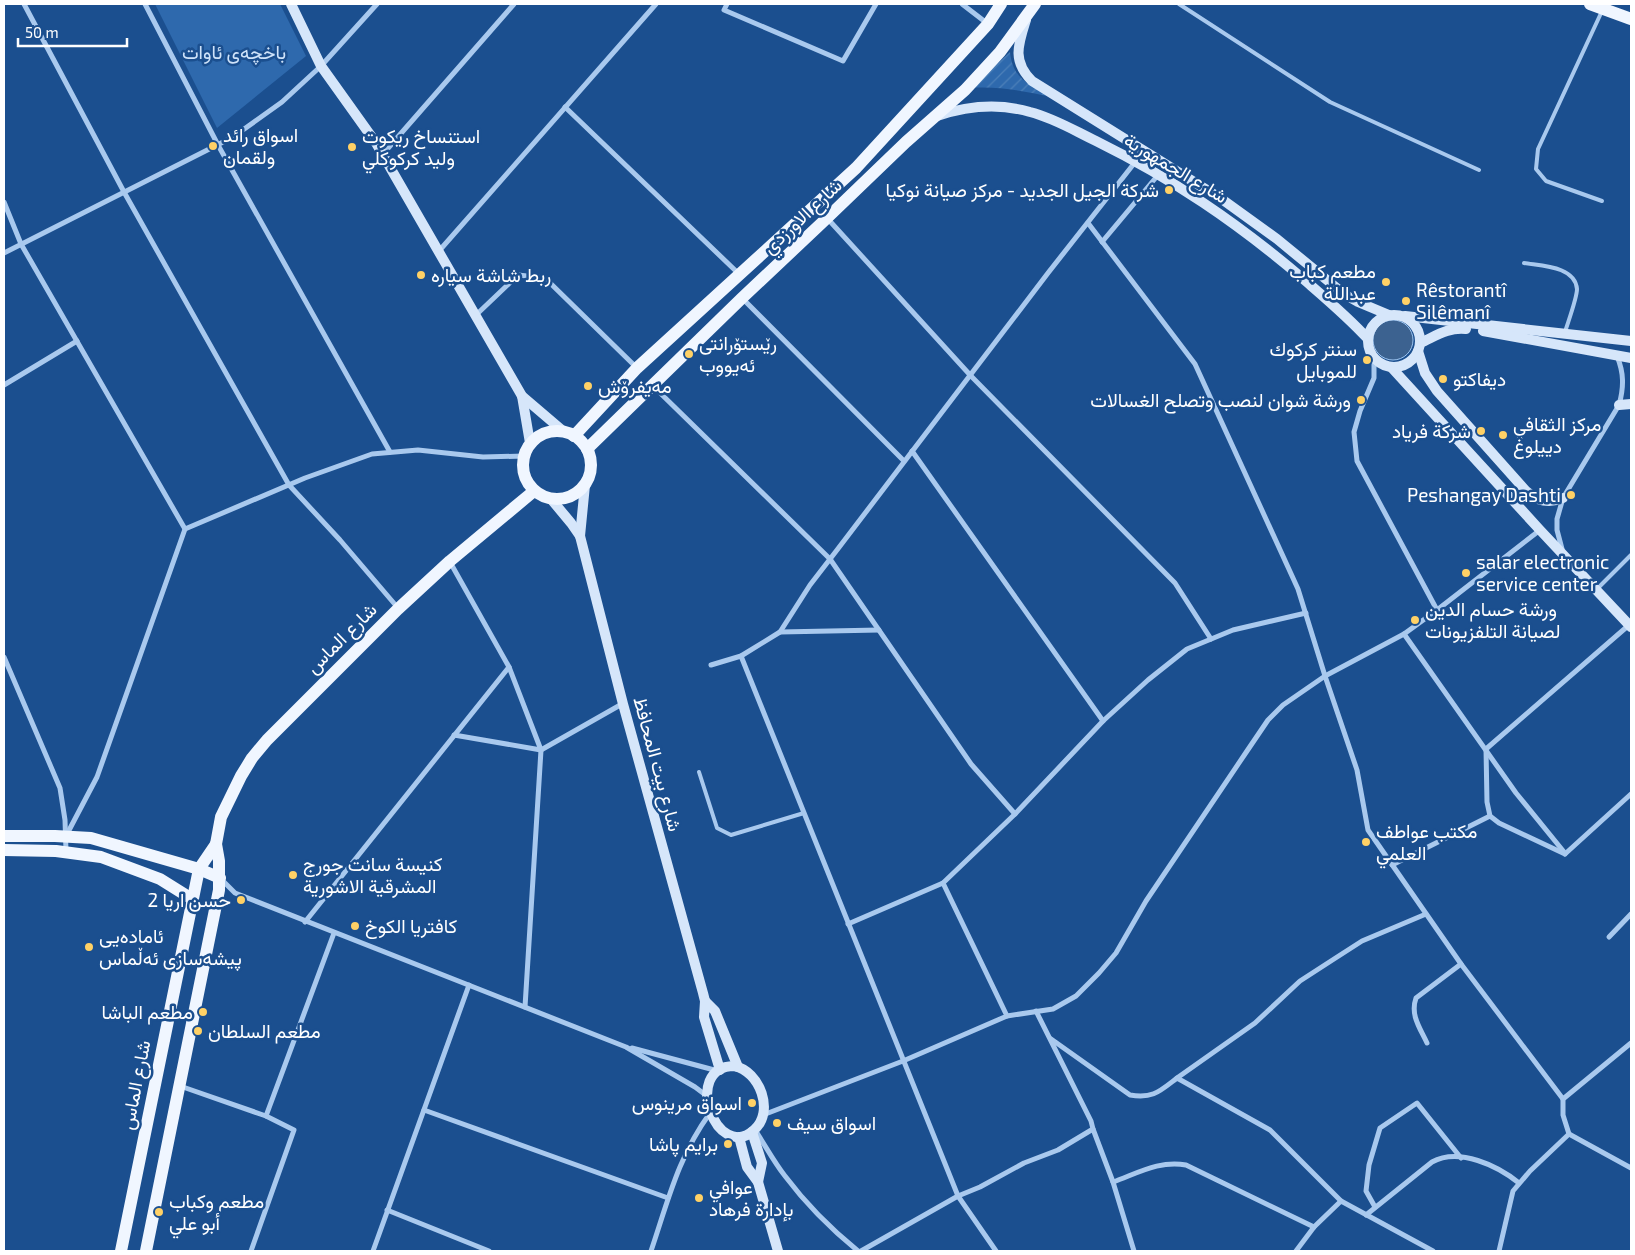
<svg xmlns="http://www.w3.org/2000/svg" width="1635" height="1255" viewBox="0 0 1635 1255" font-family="'Exo 2',Vazirmatn,sans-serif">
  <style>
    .park { fill: #2e69ad }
    .garden { fill: url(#garden-furrows) }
    .water { fill: #3c6290; stroke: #9cc4f0 }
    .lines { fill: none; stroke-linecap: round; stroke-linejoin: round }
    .lane { stroke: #a9c9ee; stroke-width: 4 }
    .street { stroke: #a9c9ee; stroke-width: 5 }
    .secondary { stroke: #d6e6fa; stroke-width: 10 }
    .primary { stroke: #f0f6ff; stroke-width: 12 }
    .poi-dot { fill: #ffd166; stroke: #1b4f8f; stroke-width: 2 }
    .labels { text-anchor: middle; stroke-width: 5; stroke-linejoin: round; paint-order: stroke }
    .park-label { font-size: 19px; fill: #cfe3fa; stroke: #1b4f8f }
    .poi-label { font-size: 19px; fill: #fff; stroke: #1b4f8f; text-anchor: start }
    .street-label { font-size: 19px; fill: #fff; stroke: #1b4f8f }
  </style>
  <defs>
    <pattern id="garden-furrows" width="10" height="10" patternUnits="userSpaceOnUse" patternTransform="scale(1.25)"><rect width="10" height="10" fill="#2e69ad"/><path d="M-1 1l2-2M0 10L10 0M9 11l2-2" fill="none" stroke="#4d80b9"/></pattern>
  </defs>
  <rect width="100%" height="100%" fill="#1b4f8f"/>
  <path class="park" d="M155,4H280L306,56L217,128Z"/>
  <path class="garden" d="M1010,52C1013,80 1029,84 1051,97C1024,91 998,86 970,88Z"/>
  <circle class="water" cx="1393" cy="340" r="20"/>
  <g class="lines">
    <g class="lane">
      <path d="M1179,4L1330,102L1479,170"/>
      <path d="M1602,11L1538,149L1536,169L1546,181L1602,201"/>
      <path d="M1524,263C1541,266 1575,266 1577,289C1577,298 1568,322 1565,332"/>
      <path d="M1597,589L1631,555"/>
      <path d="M699,772L717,828L731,835L804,813"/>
    </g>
    <g class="street">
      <path d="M24,4L124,192L289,485L340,540L398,608"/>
      <path d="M145,4L218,145L390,452"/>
      <path d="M727,4L724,10L843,61L876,4"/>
      <path d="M962,4L988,24"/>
      <path d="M565,107L739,274"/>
      <path d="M383,154L514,4"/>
      <path d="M4,202L21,244L185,529"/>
      <path d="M827,218L971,376L1175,583L1211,639"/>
      <path d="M1088,223L1195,364L1298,589L1325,676L1357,770L1368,830L1461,964L1563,1099"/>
      <path d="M1102,242L1158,175"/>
      <path d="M439,251L656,4"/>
      <path d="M4,253L233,137L282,102L321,66L377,4"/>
      <path d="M742,298L904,461"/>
      <path d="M476,315L518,275L545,278L637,368"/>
      <path d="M1374,357V378L1360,411L1354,432L1357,461L1437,610"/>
      <path d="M4,385L77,341"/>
      <path d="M652,385L830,559L971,764L1015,814L1103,721L1148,680L1187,649L1233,630L1306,613"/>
      <path d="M912,451L1103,721"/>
      <path d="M1562,549L1557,530V519L1563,498L1619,405C1624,387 1624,373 1617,356"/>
      <path d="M450,562L509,667L541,750L525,1007"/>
      <path d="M780,632L879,630"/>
      <path d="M1404,634L1516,793L1564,852"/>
      <path d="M741,656L958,1196L996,1251"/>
      <path d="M4,657L60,788L65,820L66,851"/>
      <path d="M711,665L741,656L780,632L810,585L837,550L1048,273L1136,161"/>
      <path d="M454,735L541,750L622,704"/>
      <path d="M66,836L97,777L185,529L305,478L372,454L418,450L483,457L524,456"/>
      <path d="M1565,854L1499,823L1490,816L1487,802L1486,749L1629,625"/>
      <path d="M1565,854L1631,794"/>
      <path d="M1392,865L1490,816"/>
      <path d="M222,880L235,893L626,1047L695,1087L707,1096"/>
      <path d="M305,922L509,667"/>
      <path d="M848,924L943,883L1015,814"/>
      <path d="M1609,937L1631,914"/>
      <path d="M1007,1016L1053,1009L1076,996L1099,973L1116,953L1146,901L1247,751L1268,720L1283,705L1325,676L1404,634L1437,610L1540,530"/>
      <path d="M1051,1039L1130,1095C1153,1099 1160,1091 1177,1078L1270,1130L1341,1201"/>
      <path d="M1427,1043C1420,1028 1410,1015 1416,998L1461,964"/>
      <path d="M632,1048L718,1071"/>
      <path d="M1177,1078L1255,1023L1300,981L1334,959L1362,941L1426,914"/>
      <path d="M180,1086L266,1116L334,933"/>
      <path d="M424,1110L668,1198"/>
      <path d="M763,1115L903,1061L1007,1016L943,883"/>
      <path d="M1093,1129L1113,1182L1134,1251"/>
      <path d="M755,1130C765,1145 774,1162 785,1176C806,1204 831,1229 858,1251"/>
      <path d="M1569,1134L1631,1168"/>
      <path d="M1113,1182C1138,1173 1160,1160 1186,1165L1314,1227"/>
      <path d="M1375,1207L1366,1191L1369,1165L1380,1128L1417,1103L1461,1158"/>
      <path d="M387,1210L489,1251"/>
      <path d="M1366,1215L1432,1162C1459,1147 1498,1166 1519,1183"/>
      <path d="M251,1251L294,1130L266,1116"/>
      <path d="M373,1251L469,985"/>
      <path d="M651,1251C668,1201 678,1157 710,1113"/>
      <path d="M861,1251L958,1196L980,1187L1024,1163L1058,1150L1093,1129L1091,1121L1036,1011"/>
      <path d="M1296,1251L1314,1227L1341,1201L1433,1251"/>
      <path d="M1499,1251L1513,1191L1530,1171L1569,1134L1563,1115V1099L1631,1043"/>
    </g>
    <g class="secondary">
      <path d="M291,4L321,66L376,143L522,396L563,431"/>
      <path d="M1026,20C1018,45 1012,61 1032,81L1223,200L1277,239L1344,294L1358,302L1389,315"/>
      <path d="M937,116C967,106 999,103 1030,112C1054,118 1075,131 1096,141C1173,179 1236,222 1301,277C1324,297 1347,316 1368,339"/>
      <circle cx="1394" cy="341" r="26"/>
      <path d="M1405,316L1631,341"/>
      <path d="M1483,331L1631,358"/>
      <path d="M1420,343C1436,336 1448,327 1466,329"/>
      <path d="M1418,351L1425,373L1437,391L1526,491C1537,501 1549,504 1563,498"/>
      <path d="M1391,367L1540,530L1631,627"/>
      <path d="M522,396L530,443"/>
      <path d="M1619,405L1631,404"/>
      <path d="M551,499L571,523L580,536L623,704L703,993L705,1001L704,1017L720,1070"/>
      <path d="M580,536L585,485"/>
      <path d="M705,1001L715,1011L738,1067"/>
      <path d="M734,1066C760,1071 775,1112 754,1130C717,1164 681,1067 734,1066Z"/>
      <path d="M752,1132L762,1163L758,1182"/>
      <path d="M739,1137L747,1167L758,1182L778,1251"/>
    </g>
    <g class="primary">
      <path d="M1590,4L1631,19"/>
      <circle cx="557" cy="465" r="34"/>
      <path d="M574,436L637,368L856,168L988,24L1001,4"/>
      <path d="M587,449L742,298L827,218L906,142L965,90L1000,52L1035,4"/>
      <path d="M4,836H55L91,838L199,869L220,878"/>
      <path d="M4,850L56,851L101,857L160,879L192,899"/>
      <path d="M121,1251L199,869L216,844L221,817L241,776L252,758L267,740L398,609L450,561L534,491"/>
      <path d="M146,1251L219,890V861L216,844"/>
    </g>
  </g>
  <g class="poi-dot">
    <circle cx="213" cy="146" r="5"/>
    <circle cx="352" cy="147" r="5"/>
    <circle cx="1169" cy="190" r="5"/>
    <circle cx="421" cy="275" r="5"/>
    <circle cx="1386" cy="282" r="5"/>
    <circle cx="1406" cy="301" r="5"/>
    <circle cx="689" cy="354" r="5"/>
    <circle cx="1367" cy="360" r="5"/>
    <circle cx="1443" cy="379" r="5"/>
    <circle cx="588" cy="386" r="5"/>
    <circle cx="1361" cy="400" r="5"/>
    <circle cx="1481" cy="431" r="5"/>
    <circle cx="1503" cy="435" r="5"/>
    <circle cx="1571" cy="495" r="5"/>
    <circle cx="1466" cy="573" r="5"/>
    <circle cx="1415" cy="620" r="5"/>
    <circle cx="1366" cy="842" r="5"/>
    <circle cx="293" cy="875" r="5"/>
    <circle cx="241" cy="900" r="5"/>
    <circle cx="355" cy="926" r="5"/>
    <circle cx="89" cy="947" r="5"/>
    <circle cx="203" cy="1012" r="5"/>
    <circle cx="198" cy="1031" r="5"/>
    <circle cx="752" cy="1103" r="5"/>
    <circle cx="777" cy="1123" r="5"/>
    <circle cx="728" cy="1144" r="5"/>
    <circle cx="699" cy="1198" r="5"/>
    <circle cx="159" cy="1212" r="5"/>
  </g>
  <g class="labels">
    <g class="park-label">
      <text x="234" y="59">باخچەی ئاوات</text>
    </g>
    <g class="poi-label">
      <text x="223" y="142">اسواق رائد<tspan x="223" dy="22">ولقمان</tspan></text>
      <text x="362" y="143">استنساخ ريكوت<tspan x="362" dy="22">وليد كركوكلي</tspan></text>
      <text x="1159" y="197" text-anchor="end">شركة الجيل الجديد - مركز صيانة نوكيا</text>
      <text x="1376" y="278" text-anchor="end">مطعم كباب<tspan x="1376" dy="22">عبداللة</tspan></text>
      <text x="431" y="282">ربط شاشة سياره</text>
      <text x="1416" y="297">Rêstorantî<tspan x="1416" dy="22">Silêmanî</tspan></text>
      <text x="699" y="350">رێستۆرانتی<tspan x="699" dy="22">ئەیووب</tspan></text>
      <text x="1357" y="356" text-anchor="end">سنتر كركوك<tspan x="1357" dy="22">للموبايل</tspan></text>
      <text x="1453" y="386">ديفاكتو</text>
      <text x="598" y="393">مەیفرۆش</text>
      <text x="1351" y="407" text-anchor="end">ورشة شوان لنصب وتصلح الغسالات</text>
      <text x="1513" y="431">مركز الثقافي<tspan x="1513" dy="22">دييلوغ</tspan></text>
      <text x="1471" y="438" text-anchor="end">شركة فرياد</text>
      <text x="1561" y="502" text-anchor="end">Peshangay Dashti</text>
      <text x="1476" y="569">salar electronic<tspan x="1476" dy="22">service center</tspan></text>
      <text x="1425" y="616">ورشة حسام الدين<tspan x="1425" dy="22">لصيانة التلفزيونات</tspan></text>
      <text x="1376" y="838">مكتب عواطف<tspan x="1376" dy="22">العلمي</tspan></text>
      <text x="303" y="871">كنيسة سانت جورج<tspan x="303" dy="22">المشرقية الاشورية</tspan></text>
      <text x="231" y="907" text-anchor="end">حسن اريا 2</text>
      <text x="365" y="933">كافتريا الكوخ</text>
      <text x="99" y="943">ئامادەیی<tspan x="99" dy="22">پیشەسازی ئەڵماس</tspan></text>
      <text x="193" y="1019" text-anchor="end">مطعم الباشا</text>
      <text x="208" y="1038">مطعم السلطان</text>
      <text x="742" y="1110" text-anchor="end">اسواق مرينوس</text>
      <text x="787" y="1130">اسواق سيف</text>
      <text x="718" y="1151" text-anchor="end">برایم پاشا</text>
      <text x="709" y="1194">عوافي<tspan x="709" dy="22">بإدارة فرهاد</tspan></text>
      <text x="169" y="1208">مطعم وكباب<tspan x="169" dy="22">أبو علي</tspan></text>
    </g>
    <g class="street-label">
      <text transform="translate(1176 168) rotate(31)" y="7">شارع الجمهورية</text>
      <text transform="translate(802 216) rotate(-43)" y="7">شارع الاورزدي</text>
      <text transform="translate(341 638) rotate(-45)" y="7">شارع الماس</text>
      <text transform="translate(658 764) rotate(75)" y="7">شارع بيت المحافظ</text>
      <text transform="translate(135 1085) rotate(-79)" y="7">شارع الماس</text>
    </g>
  </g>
  <rect width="1635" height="1255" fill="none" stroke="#ffffff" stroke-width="10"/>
  <path d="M18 38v8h109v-8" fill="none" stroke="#ffffff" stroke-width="2.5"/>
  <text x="25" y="38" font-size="15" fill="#ffffff" stroke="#1b4f8f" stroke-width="4" paint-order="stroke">50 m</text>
</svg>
